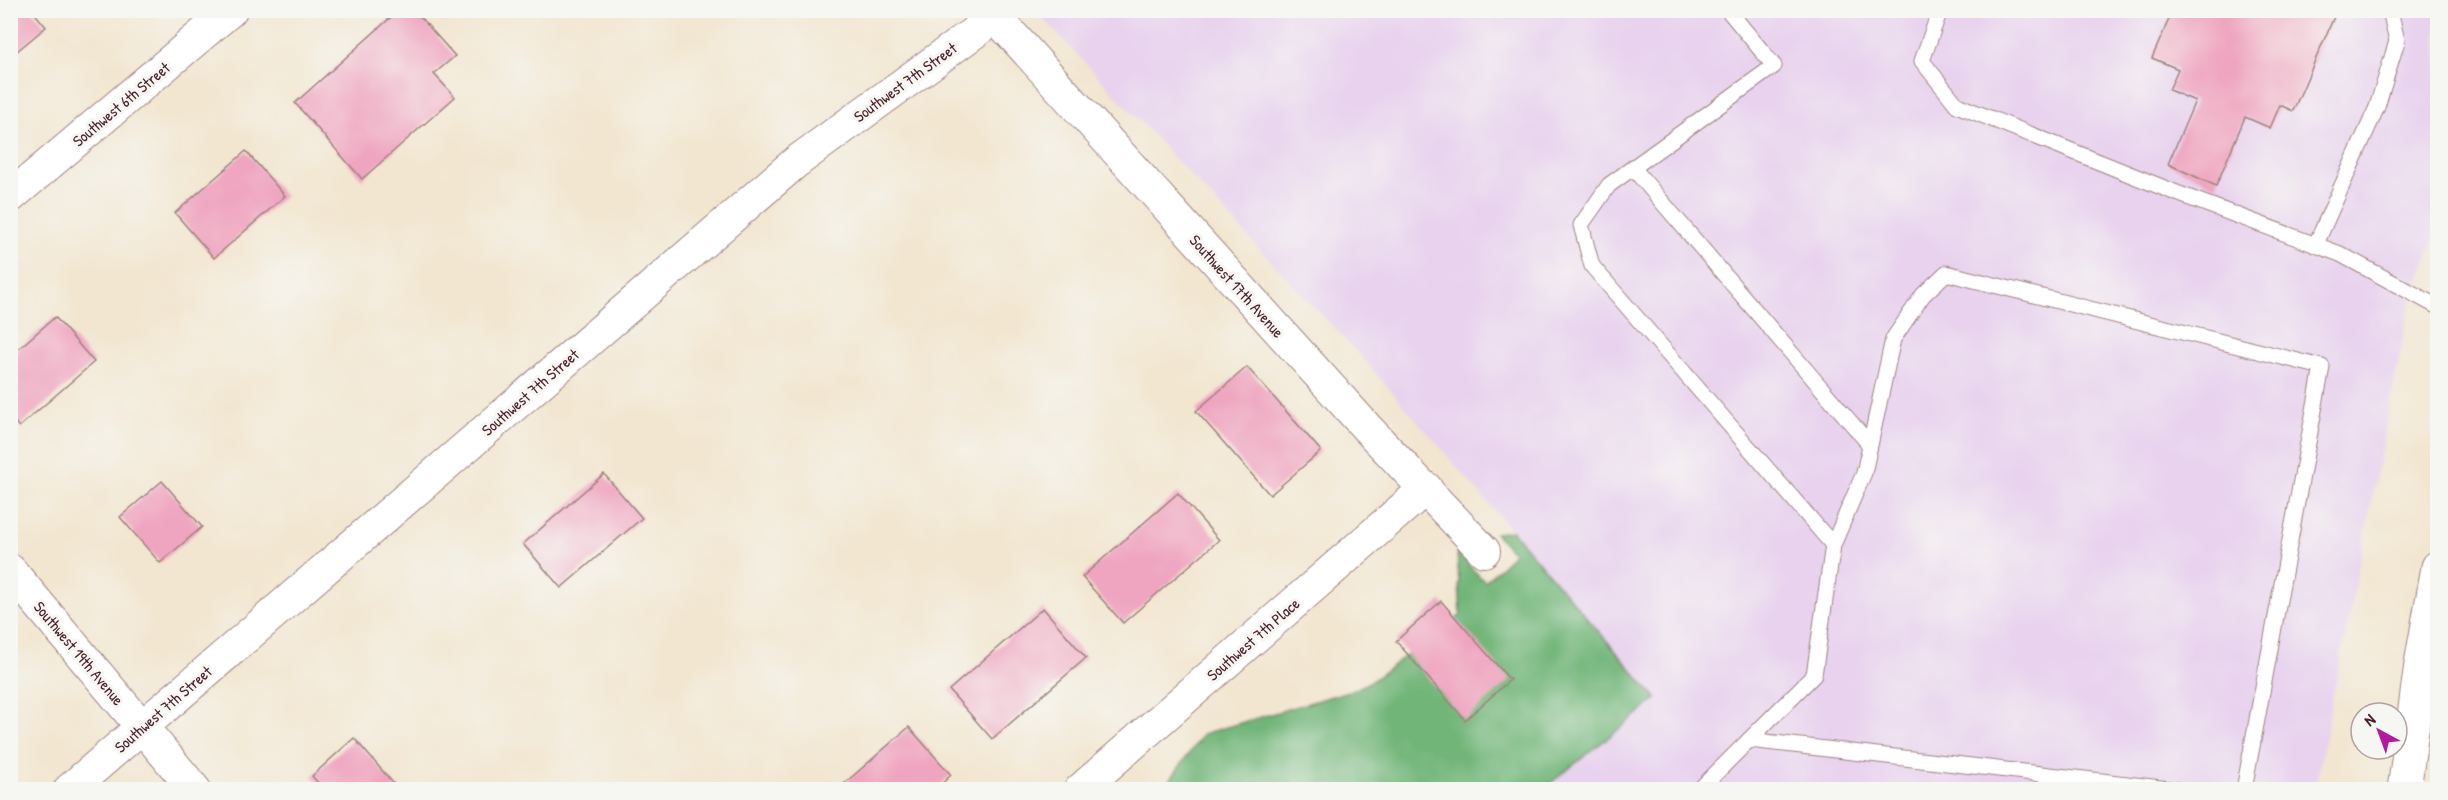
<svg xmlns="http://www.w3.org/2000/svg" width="2448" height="800" viewBox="0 0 2448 800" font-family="'Patrick Hand',sans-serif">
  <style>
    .built { fill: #e8d2ee }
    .forest { fill: #71b578; stroke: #5e6a52; stroke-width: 1.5 }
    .building { fill: #efa4bf }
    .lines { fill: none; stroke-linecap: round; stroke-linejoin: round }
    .lane-casing { stroke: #9e827e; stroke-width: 17 }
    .street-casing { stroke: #9e827e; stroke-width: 34 }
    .primary-casing { stroke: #9e827e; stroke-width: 35 }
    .lane { stroke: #fff; stroke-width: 15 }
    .street { stroke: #fff; stroke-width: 32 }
    .primary { stroke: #fff; stroke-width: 33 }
    .labels { text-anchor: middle; stroke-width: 6; stroke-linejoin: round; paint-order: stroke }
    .street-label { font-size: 16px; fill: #4a1f2b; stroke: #f6f6f2 }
  </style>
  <rect width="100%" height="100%" fill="#f6f6f2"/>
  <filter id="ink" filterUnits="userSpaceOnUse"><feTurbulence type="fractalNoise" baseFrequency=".0167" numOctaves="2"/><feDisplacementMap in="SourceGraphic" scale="12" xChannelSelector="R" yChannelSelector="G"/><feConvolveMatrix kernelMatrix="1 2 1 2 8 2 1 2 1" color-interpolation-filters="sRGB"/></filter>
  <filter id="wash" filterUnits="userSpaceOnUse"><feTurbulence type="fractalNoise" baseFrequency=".008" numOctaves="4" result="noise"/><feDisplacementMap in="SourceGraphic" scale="24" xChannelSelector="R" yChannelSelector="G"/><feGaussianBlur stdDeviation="1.35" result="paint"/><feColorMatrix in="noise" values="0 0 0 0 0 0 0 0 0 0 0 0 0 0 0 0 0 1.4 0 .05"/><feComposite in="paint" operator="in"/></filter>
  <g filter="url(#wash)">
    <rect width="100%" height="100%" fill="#f2e6d0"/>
    <path class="built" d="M1055,10L2437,11V229L2408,313L2315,789H1543L1657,698L1366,362L1041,16L1044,14L1047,17Z"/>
    <path class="forest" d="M1512,531L1657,699L1543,789L1163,790L1203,734L1356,689L1373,680L1461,615L1457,553L1485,582L1514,554L1495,533Z"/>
    <g id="blocks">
      <g class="building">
        <path d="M10,10H32L46,27L10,57Z"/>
        <path d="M399,10H414L455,56L434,74L455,97L362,179L295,103Z"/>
        <path d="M2173,10H2337L2293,111L2280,105L2270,128L2245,117L2216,186L2168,164L2195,101L2169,90L2178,69L2152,58Z"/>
        <path d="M246,151L285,196L214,258L175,213Z"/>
        <path d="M55,317L94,362L19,427L10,417V356Z"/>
        <path d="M1247,367L1321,451L1270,495L1196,411Z"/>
        <path d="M604,474L642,518L561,588L523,544Z"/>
        <path d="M162,481L202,527L160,563L120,517Z"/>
        <path d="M1178,493L1219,540L1123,623L1082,577Z"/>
        <path d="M1441,601L1510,680L1465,720L1396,641Z"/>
        <path d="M1043,608L1086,658L992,739L949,690Z"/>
        <path d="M909,727L951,775L935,790H837Z"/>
        <path d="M354,738L399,790H324L312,776Z"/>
      </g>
    </g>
  </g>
  <g filter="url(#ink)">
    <use href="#blocks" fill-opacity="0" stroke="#9e827e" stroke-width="1.5"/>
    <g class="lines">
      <defs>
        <g id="lane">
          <path d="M1940,10L1922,61L1957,105L2174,192L2340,254L2438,307"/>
          <path d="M1633,168L1870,445"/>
          <path d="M2316,244L2377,107L2397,41L2390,10"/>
          <path d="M1833,545L1864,473L1893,339L1923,295L1946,273L2322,367L2244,790"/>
          <path d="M1749,740L2178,790"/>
          <path d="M1699,790L1814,675L1833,545L1592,266L1581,225L1609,185L1774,66L1728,10"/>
        </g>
        <g id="street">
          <path d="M995,16L1367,428L1484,551"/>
          <path d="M10,197L231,10"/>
          <path d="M10,570L195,790"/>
          <path d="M69,790L796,162L1005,10"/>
          <path d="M1080,790L1426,488"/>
        </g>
        <path id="primary" d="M2404,790L2421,664L2438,567"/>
      </defs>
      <use href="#lane" class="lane-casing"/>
      <use href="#street" class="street-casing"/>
      <use href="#primary" class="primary-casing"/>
      <use href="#lane" class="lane"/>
      <use href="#street" class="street"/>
      <use href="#primary" class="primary"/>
    </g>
  </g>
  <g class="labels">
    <g class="street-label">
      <text transform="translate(905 82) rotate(-36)" y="6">Southwest 7th Street</text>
      <text transform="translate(121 104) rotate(-40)" y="6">Southwest 6th Street</text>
      <text transform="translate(1237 286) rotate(48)" y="6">Southwest 17th Avenue</text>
      <text transform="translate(530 392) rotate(-41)" y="6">Southwest 7th Street</text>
      <text transform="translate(1253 639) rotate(-41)" y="6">Southwest 7th Place</text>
      <text transform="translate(79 653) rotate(50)" y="6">Southwest 19th Avenue</text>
      <text transform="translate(163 709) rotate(-41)" y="6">Southwest 7th Street</text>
    </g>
  </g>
  <rect width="2448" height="800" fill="none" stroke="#f6f6f2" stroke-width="36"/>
  <g transform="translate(2379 731) rotate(319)"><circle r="28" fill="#f6f6f2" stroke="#b1a0a2" stroke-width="1.5"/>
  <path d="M0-4.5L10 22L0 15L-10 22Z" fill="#b5179e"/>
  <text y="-9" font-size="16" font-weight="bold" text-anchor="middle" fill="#4a1f2b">N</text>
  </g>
</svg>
